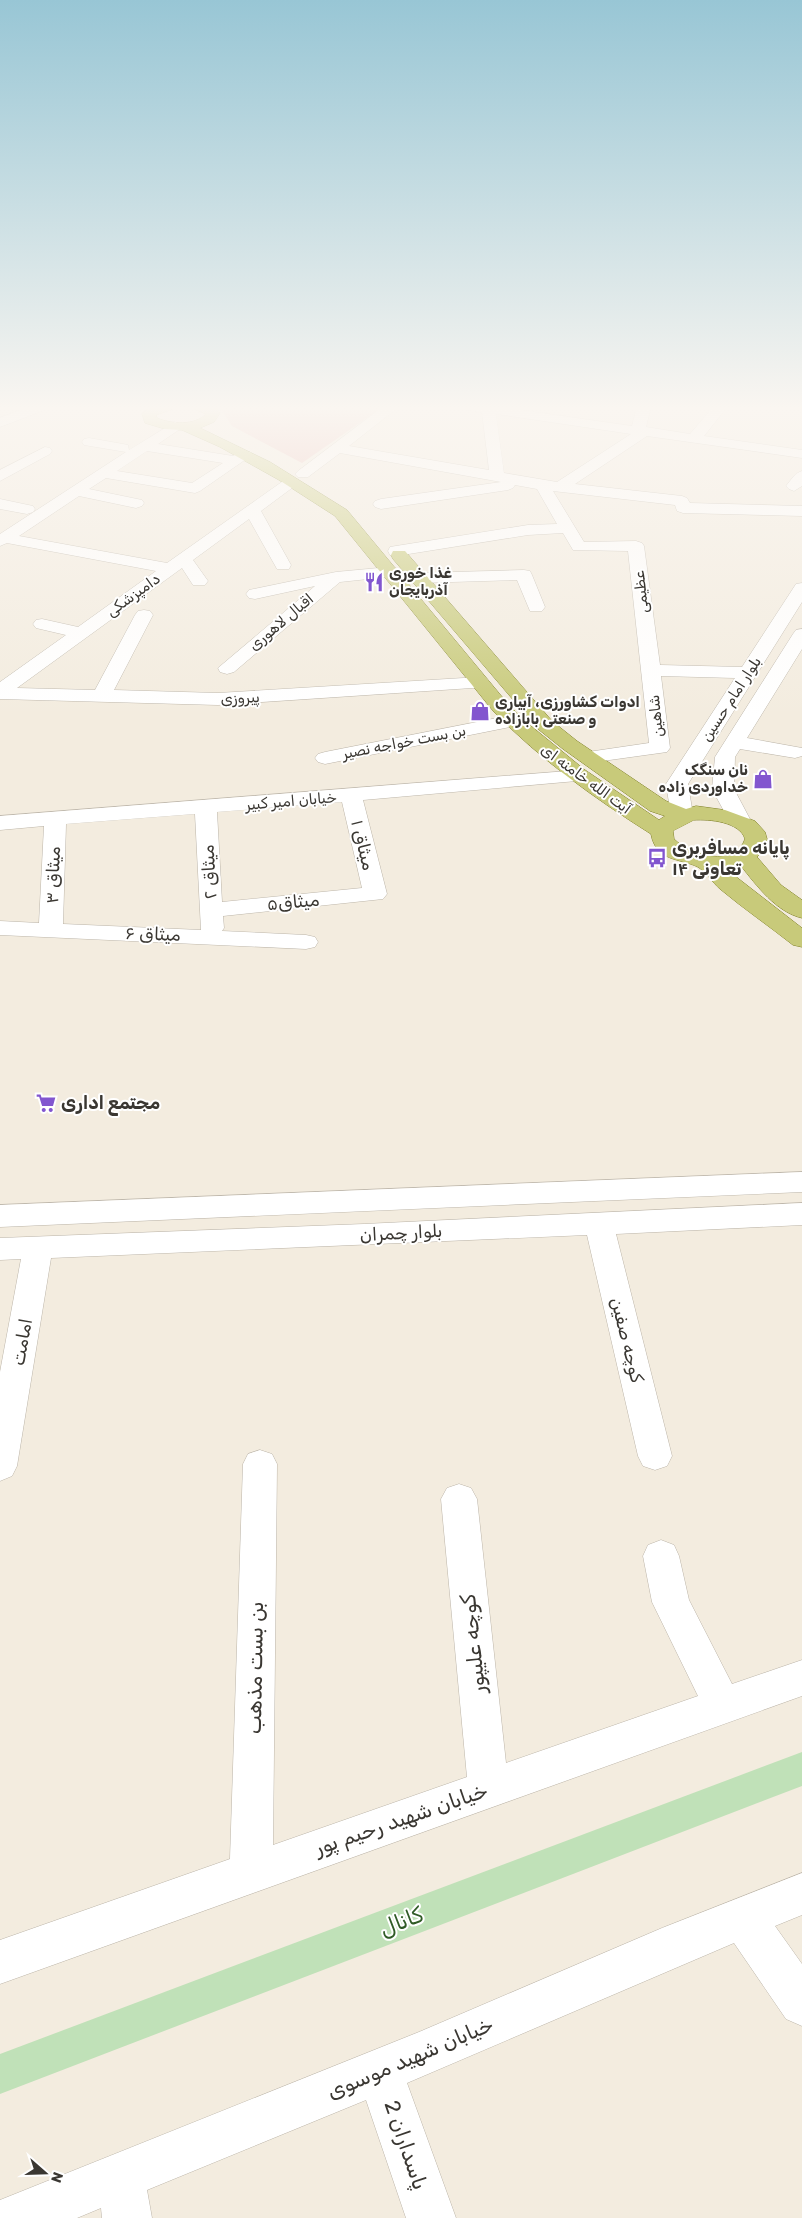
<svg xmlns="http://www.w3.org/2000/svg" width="802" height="2218" viewBox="0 0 802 2218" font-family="Rubik,'Noto Sans Arabic',sans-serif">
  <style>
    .green { fill: #eabbb7 }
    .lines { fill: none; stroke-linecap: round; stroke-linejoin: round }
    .canal { fill: #c0e1b8; fill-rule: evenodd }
    .minor-casing { stroke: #bcb5a9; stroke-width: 1 }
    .major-casing { stroke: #7f8028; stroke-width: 1 }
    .minor { fill: #fff; fill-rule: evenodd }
    .major { fill: #c8ca7a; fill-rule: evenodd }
    .labels { text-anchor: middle; stroke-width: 4; stroke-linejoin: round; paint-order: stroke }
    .far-poi-label { font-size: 15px; font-weight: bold; fill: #3a3732; stroke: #fff; text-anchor: start }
    .far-street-label { font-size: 15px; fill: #3a3732; stroke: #fff }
    .street-label { font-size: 18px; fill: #3a3732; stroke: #fff }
    .poi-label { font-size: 18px; font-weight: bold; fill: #3a3732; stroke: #fff; text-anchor: start }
    .near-street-label { font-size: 21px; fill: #3a3732; stroke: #fff }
    .near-water-label { font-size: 22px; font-style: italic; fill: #305b26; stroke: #fff }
  </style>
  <rect width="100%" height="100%" fill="#f3ecdf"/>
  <path class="green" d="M219,406H384L302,463L232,426Z"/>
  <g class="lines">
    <path class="canal" d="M802,1752V1786L0,2094V2054Z"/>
    <defs>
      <g id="minor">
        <path d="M30,406H49L47,409L0,427V418Z"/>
        <path d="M384,406H400L349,446L489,470L482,412L460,409L458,406H493L632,426L637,406H651L646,427L690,434L714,406H728L704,436L802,450V458L647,436L575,484L682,496L687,498L690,503L802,506V516L683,513L677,511L675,505L553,491L584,542L636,541L642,543L644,546L660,665L742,667L796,584L802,583V602L688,784L693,815L690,820L682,822L674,820L671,815L666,784L735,678L661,676L670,748L667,752L588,763L581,761L578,757L581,753L649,743L628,551L573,550L563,533L528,535L396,556L390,555L388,551L390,547L396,546L528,525L557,524L537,489L515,485L513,488L508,490L381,509L375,507L373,504L375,501L381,499L501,482L340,453L308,477H298L295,474L298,471ZM496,414L631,434L557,482L504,473Z"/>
        <path d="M175,422L182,426L180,429L158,444L233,456L240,452H250L252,455L200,491L195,493L106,478L89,489L142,500L144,503L142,506L136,508L79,496L19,536L167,563L286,479H296L299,482L296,485L261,511L291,565L289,569H277L249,519L193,560L208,581L205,585H193L182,568L17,688L95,690L135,615L138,611L144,610L150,611L153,615L114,690L218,693L480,677L487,679L490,683L487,687L218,705L0,699V682L66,635L36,628L33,624L36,620L42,619L78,627L156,571L7,543L0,546V534L126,452L84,445L82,442L84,439L89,438L123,444L128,445L129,450ZM147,451L223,463L192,483L117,471Z"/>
        <path d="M45,447L50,448L52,451L50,454L0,481V470Z"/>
        <path d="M802,471V486L794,491L789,489L786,486C791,480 795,473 802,471Z"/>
        <path d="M0,499L33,506L35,509L33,512L27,514L0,509Z"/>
        <path d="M390,567L396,568L398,572L396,576L340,582L234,672L227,674L220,672L218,668L315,586L255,599L249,598L246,594L249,590L336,572Z"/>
        <path d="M524,570L530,571L532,575L545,607L542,611H530L517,580L419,583L413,582L410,578L413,574L419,573Z"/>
        <path d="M802,629V649L747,738L802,748V756L795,758L740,749L735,757L734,789L751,821L748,826L740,828L732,826L712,789L715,757L793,634L796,630Z"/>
        <path d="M513,715L520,717L523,721L520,725L325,764L318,762L315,758L318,754L325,752Z"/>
        <path d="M581,770L588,772L591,776L588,780L363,800L387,894L383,899L223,916L224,928L222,931L306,935L315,937L318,942L315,947L306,949L0,935V921L39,923L44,826L0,830V816ZM342,802L362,888L222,902L217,812ZM195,814L201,930L63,924L66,824Z"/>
        <path d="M802,1172V1192L0,1227V1205Z"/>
        <path d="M802,1203V1225L616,1234L672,1456L667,1466L655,1470L643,1466L638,1456L587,1235L51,1258L17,1466L12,1476L0,1481V1372L21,1259L0,1260V1238L364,1224Z"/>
        <path d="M260,1450L272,1454L277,1464L273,1845L467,1777L441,1499L447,1488L459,1484L471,1488L477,1499L506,1763L698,1696L652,1602L643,1556L648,1545L661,1540L674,1545L679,1556L689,1600L732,1684L802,1660V1696L0,1984V1940L230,1859L243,1464L248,1454Z"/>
        <path d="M802,1873V1915L775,1926L802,1964V2026L786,2019L734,1943L407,2083L456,2218H406L366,2100L147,2190L152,2218H102L101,2208L77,2218H0V2200L419,2032L662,1928Z"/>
      </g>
      <path id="major" d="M151,406H175L173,409L156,415L157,418C171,424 195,426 206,414L194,409L192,406H214L220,413L214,422L200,428L270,462L347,510L508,704L526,722L585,770L659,820L665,816L650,811L563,749L538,729L393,559L391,555L393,551H405L552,721L577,741L666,801L686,809L696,806L725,810L755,821L765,832L767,839L764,849L757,857L781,885L802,900V918C776,912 757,886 741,866L726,869L802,928V947L793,945C769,926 744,909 720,889C713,883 706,872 698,867C680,858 656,862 651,834C594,798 541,760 494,712L335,516L279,480L220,447L182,430L165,429L145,423L142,414ZM694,820C710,819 740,822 745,839C735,868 691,856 674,839L673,831Z"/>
    </defs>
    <use href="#minor" class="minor-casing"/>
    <use href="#major" class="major-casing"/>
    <use href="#minor" class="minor"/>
    <use href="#major" class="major"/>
  </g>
  <linearGradient id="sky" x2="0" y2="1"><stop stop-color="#98c6d5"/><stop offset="0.57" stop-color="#faf6f1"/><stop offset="1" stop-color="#faf6f1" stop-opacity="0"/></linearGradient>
  <rect width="802" height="716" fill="url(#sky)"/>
  <defs>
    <symbol id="restaurant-bare" viewBox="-9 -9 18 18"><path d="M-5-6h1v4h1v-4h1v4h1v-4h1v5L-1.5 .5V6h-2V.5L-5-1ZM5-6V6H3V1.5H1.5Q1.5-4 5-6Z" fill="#8256cf" stroke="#fff" stroke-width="2.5" paint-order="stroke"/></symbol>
    <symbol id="shop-bare" viewBox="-9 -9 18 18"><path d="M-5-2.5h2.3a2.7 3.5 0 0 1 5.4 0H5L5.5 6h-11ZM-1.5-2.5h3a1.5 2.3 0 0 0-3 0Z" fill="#8256cf" stroke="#fff" stroke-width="2.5" paint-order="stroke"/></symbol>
    <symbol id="bus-bare" viewBox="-9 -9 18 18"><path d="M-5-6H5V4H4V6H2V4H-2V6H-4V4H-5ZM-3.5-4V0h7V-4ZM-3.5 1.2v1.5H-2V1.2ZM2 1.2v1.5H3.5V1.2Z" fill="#8256cf" stroke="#fff" stroke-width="2.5" paint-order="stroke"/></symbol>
    <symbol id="supermarket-bare" viewBox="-9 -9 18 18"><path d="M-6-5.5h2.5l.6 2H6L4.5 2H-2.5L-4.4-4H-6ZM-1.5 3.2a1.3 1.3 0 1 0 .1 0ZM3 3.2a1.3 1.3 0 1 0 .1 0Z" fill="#8256cf" stroke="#fff" stroke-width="2.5" paint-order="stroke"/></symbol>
  </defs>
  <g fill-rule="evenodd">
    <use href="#restaurant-bare" x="360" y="568" width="28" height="28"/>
    <use href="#shop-bare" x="466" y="697" width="28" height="28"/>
    <use href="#shop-bare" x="749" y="765" width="28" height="28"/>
    <use href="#bus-bare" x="643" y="844" width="28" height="28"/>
    <use href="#supermarket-bare" x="32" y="1089" width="28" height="28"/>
  </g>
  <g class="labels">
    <g class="far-poi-label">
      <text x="389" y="578">غذا خوری<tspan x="389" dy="17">آذربایجان</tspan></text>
      <text x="495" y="707">ادوات کشاورزی، آبیاری<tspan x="495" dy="17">و صنعتی بابازاده</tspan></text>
      <text x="748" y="775" text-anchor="end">نان سنگک<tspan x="748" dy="17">خداوردی زاده</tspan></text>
    </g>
    <g class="far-street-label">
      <text transform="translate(641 592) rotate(-96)" y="5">عظیمی</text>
      <text transform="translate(133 595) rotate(-36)" y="5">دامپزشکی</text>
      <text transform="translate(281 622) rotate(-40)" y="5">اقبال لاهوری</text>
      <text transform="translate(240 698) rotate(-3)" y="5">پیروزی</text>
      <text transform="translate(731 699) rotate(-57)" y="5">بلوار امام حسین</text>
      <text transform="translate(656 716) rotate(-96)" y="5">شاهین</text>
      <text transform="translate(404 742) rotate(-11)" y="5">بن بست خواجه نصیر</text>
      <text transform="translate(586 779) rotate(36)" y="5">آیت الله خامنه ای</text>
      <text transform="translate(291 801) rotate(-5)" y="5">خیابان امیر کبیر</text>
    </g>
    <g class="street-label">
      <text transform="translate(363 845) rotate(76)" y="6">میثاق ۱</text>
      <text transform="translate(209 872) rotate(-93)" y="6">میثاق ۲</text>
      <text transform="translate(53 875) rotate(-88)" y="6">میثاق ۳</text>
      <text transform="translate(293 902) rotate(-5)" y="6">میثاق۵</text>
      <text transform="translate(153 934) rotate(2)" y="6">میثاق ۶</text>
      <text transform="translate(401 1233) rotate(-3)" y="6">بلوار چمران</text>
      <text transform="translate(627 1340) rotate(76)" y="6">کوچه صفین</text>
      <text transform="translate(22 1342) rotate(-80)" y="6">امامت</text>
    </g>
    <g class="poi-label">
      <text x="672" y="854">پایانه مسافربری<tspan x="672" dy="21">تعاونی ۱۴</tspan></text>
      <text x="61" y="1109">مجتمع اداری</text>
    </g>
    <g class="near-street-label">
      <text transform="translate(473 1644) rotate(-96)" y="7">کوچه علیپور</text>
      <text transform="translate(255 1668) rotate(-89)" y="7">بن بست مذهب</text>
      <text transform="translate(401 1819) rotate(-19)" y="7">خیابان شهید رحیم پور</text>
      <text transform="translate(410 2058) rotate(-23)" y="7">خیابان شهید موسوی</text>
      <text transform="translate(406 2145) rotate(71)" y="7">پاسداران 2</text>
    </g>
    <g class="near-water-label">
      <text transform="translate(401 1921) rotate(-21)" y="8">کانال</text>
    </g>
  </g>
  <g transform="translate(45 2173) rotate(110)" stroke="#ffffff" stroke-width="4" paint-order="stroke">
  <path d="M0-4L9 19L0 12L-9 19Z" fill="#3a3732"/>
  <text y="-8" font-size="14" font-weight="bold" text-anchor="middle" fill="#3a3732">N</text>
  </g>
</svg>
